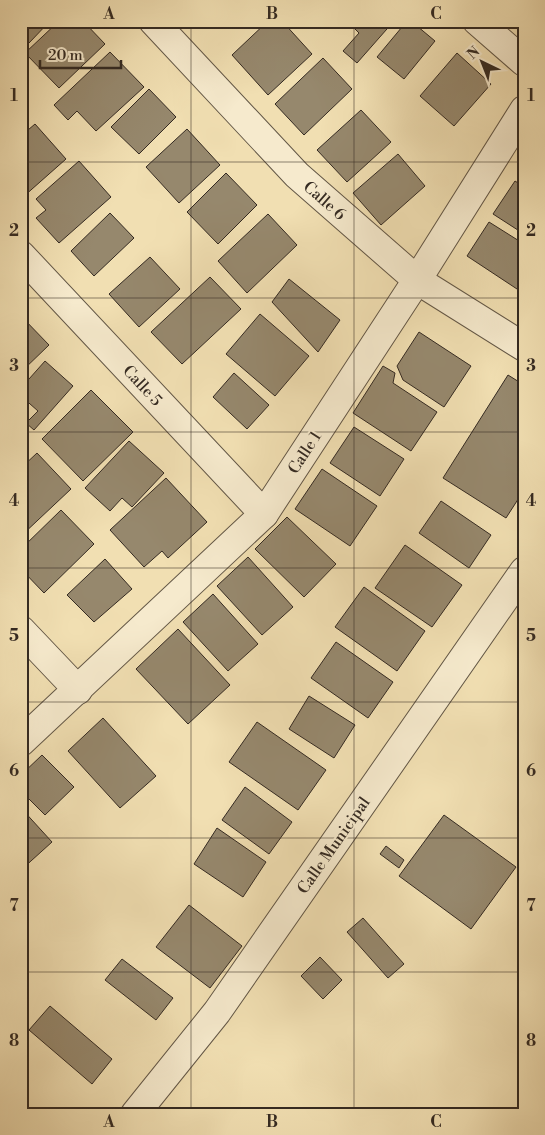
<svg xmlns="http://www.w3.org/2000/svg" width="545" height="1135" viewBox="0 0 545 1135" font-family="'Libre Bodoni',serif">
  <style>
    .building { fill: #96886d; stroke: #342a22 }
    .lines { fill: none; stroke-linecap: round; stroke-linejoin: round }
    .minor-casing { stroke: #635746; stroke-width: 30 }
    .minor { stroke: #f6eacd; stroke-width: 28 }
    .grid { fill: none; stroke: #342a22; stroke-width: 1; stroke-opacity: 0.55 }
    .labels { text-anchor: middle; stroke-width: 4; stroke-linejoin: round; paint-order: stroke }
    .street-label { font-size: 16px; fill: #342a22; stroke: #f6eacd }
    .neatline { fill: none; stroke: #342a22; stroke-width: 2 }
    .grid-label { font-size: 16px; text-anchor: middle; font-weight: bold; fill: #342a22 }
  </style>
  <rect width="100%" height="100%" fill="#f1dfb2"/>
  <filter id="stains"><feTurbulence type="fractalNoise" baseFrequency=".004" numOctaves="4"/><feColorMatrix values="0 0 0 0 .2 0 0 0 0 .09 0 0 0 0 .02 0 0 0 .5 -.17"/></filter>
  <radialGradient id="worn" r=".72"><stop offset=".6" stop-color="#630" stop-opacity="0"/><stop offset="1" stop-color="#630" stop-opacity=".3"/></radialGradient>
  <g class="building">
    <path d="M21,21H50L29,43L21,35Z"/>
    <path d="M59,21H83L105,44L59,88L25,53Z"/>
    <path d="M268,21H282L312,54L268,95L232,55Z"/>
    <path d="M347,21H394L357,63L343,51L359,33Z"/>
    <path d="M407,21H411L435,41L404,79L377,57Z"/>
    <path d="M110,52L144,87L96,131L77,111L68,120L54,105Z"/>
    <path d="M457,53L491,84L454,126L420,96Z"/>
    <path d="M323,58L352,89L304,135L275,104Z"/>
    <path d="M149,89L176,117L139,154L111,127Z"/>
    <path d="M361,110L391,142L347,182L317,150Z"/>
    <path d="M35,124L66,159L23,197L21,195V136Z"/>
    <path d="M187,129L220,165L179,203L146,167Z"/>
    <path d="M398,154L425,186L381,225L353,193Z"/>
    <path d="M79,161L111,197L59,243L36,218L46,210L36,199Z"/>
    <path d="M226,173L257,205L218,244L187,212Z"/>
    <path d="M515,181L524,187V234L493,214Z"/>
    <path d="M110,213L134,238L94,276L71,251Z"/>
    <path d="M268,214L297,245L247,293L218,261Z"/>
    <path d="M489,222L524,244V280L517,289L467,256Z"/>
    <path d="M150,257L180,289L139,327L109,294Z"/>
    <path d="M210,277L241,309L182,364L151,332Z"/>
    <path d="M289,279L340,320L318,352L272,302Z"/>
    <path d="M260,314L309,356L275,396L226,354Z"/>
    <path d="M21,316L49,345L21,372Z"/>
    <path d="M419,332L471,366L444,407L403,380L397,366Z"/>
    <path d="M45,361L73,386L34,430L26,423L38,411L21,396V388Z"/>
    <path d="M383,366L395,373L393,383L437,412L411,451L353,413Z"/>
    <path d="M234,373L269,405L247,429L213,397Z"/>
    <path d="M508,375L524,385V490L506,518L443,478Z"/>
    <path d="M91,390L133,432L83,481L42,439Z"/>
    <path d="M354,427L404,459L380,496L330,463Z"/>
    <path d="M129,441L164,473L132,507L122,498L110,511L85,488Z"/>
    <path d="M37,453L71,489L21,536V468Z"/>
    <path d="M322,469L377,506L350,546L295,509Z"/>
    <path d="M166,478L207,522L168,558L162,551L144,567L110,530Z"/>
    <path d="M441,501L491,535L469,568L419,533Z"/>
    <path d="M61,510L94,544L44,593L21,569V549Z"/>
    <path d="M287,517L336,564L304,597L255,549Z"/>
    <path d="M405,545L462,585L432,627L375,588Z"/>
    <path d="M248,557L293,607L262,635L217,586Z"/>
    <path d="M105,559L132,589L94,622L67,595Z"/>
    <path d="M364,587L425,631L397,671L335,627Z"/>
    <path d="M213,594L258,644L228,671L183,622Z"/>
    <path d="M178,629L230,685L188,724L136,669Z"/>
    <path d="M336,642L393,682L368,718L311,678Z"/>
    <path d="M309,696L355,725L334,758L289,729Z"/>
    <path d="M103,718L156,776L120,808L68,751Z"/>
    <path d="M257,722L326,770L298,810L229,762Z"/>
    <path d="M42,755L74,787L45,815L21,791V775Z"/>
    <path d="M245,787L292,822L269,854L222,820Z"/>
    <path d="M21,808L52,842L21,870Z"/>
    <path d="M444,815L516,867L471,929L399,876Z"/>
    <path d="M217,828L266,862L243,897L194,864Z"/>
    <path d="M386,846L404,860L399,868L380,854Z"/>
    <path d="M189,905L242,946L210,988L156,947Z"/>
    <path d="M363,918L404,964L388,978L347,932Z"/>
    <path d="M320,957L342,980L323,999L301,976Z"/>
    <path d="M122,959L173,998L156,1020L105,980Z"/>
    <path d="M50,1006L112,1059L92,1084L29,1030Z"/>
  </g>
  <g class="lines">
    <defs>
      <g id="minor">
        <path d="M153,21L297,175L417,280L524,347"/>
        <path d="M477,21L524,62"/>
        <path d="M21,255L264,514"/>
        <path d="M21,630L78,690"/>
        <path d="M21,742L264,514L417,280L524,110"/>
        <path d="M135,1114L217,1012L524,571"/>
      </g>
    </defs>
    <use href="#minor" class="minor-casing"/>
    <use href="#minor" class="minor"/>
  </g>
  <path class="grid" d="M191,21V1114M354,21V1114M21,162H524M21,298H524M21,432H524M21,568H524M21,702H524M21,838H524M21,972H524"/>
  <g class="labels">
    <g class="street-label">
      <text transform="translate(325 200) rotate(41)" y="6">Calle 6</text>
      <text transform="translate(143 385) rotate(47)" y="6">Calle 5</text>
      <text transform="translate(304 452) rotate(-57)" y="6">Calle 1</text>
      <text transform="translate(333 845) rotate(-55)" y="6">Calle Municipal</text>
    </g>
  </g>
  <rect width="545" height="1135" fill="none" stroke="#f1dfb2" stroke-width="55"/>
  <g transform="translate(482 62) rotate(317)" stroke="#f6eacd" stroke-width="4" paint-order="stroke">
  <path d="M0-4L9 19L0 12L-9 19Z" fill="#342a22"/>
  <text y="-8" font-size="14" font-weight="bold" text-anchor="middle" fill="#342a22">N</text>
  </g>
  <path d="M40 60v8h81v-8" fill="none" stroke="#342a22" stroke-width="2.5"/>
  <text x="48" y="60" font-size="15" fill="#342a22" stroke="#f6eacd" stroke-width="4" paint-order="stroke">20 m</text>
  <rect x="28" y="28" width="490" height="1080" class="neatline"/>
  <g class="grid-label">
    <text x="109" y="19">A</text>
    <text x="272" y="19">B</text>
    <text x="436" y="19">C</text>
    <text x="14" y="101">1</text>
    <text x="531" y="101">1</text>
    <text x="14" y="236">2</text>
    <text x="531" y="236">2</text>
    <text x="14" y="371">3</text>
    <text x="531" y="371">3</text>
    <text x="14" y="506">4</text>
    <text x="531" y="506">4</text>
    <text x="14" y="641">5</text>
    <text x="531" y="641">5</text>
    <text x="14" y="776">6</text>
    <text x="531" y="776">6</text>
    <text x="14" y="911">7</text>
    <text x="531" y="911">7</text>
    <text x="14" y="1046">8</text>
    <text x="531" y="1046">8</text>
    <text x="109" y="1127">A</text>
    <text x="272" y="1127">B</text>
    <text x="436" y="1127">C</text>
  </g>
  <rect width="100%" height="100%" filter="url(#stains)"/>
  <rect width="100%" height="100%" fill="url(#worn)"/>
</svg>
